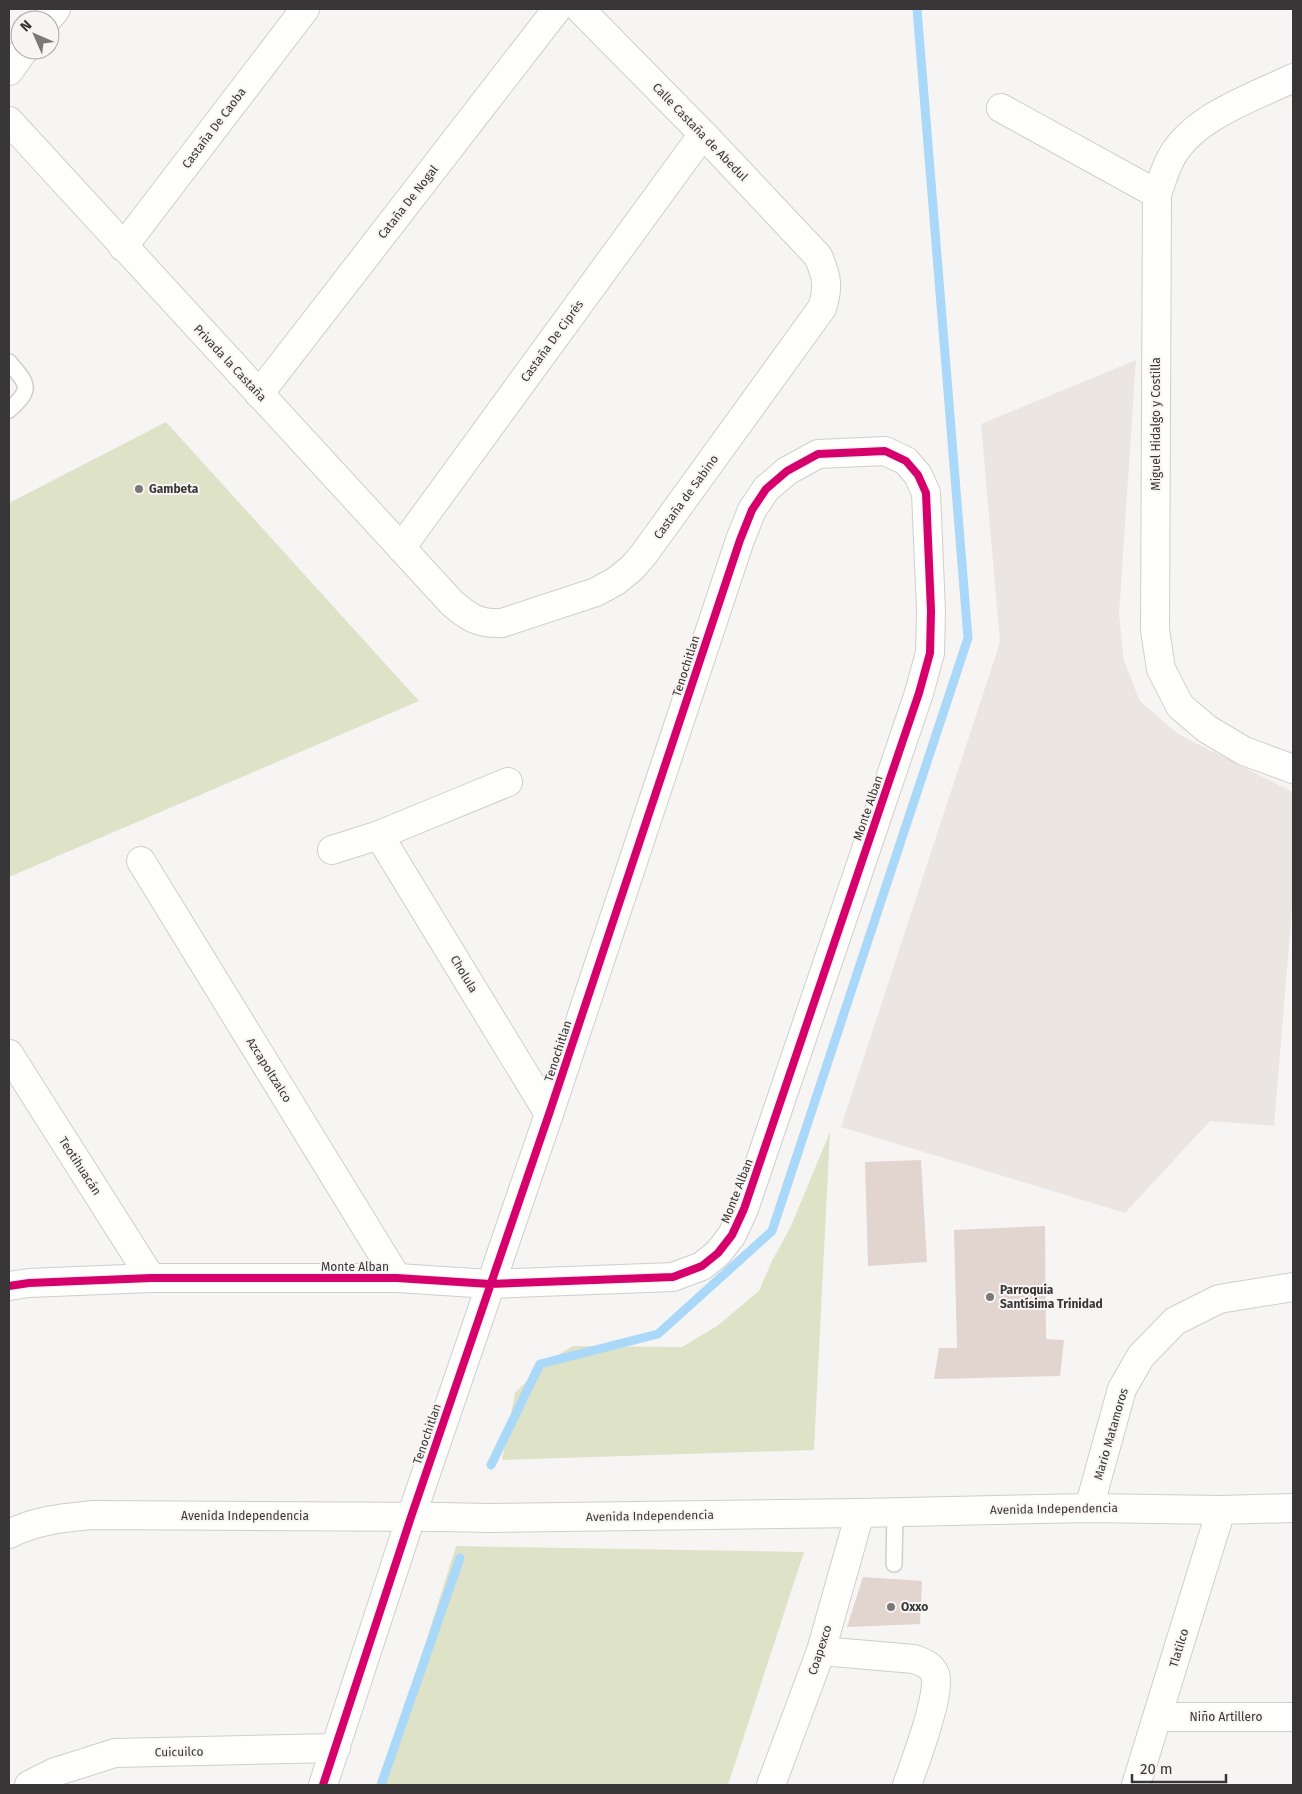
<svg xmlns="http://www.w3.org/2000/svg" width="1302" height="1794" viewBox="0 0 1302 1794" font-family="'Fira Sans',sans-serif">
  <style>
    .built { fill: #ece6e3 }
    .green { fill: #dee2c7 }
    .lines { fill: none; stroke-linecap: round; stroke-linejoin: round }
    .stream { stroke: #aad8f8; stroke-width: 9 }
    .building { fill: #e2d4ce }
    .lane-casing { stroke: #cfcece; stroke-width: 18 }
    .street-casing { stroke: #cfcece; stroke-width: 30 }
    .secondary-casing { stroke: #cfcece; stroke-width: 30 }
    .lane { stroke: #fefefd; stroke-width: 15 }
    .street { stroke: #fefefd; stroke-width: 28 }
    .secondary { stroke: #fefefd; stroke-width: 28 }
    .cycleway-casing { stroke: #f8f4f3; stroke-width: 11 }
    .cycleway { stroke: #d6006c; stroke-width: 8 }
    .poi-dot { fill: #7b7978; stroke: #f8f4f3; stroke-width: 2 }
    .labels { text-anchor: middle; stroke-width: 4; stroke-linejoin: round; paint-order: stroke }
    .street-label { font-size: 12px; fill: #383636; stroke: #f8f4f3 }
    .poi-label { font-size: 12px; font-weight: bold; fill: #383636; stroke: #f8f4f3; text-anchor: start }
  </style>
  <rect width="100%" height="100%" fill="#f7f5f4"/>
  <path class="built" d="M1136,360L1119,614L1124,661L1140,701L1178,734L1293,792V897L1274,1126L1210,1121L1125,1213L841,1127L1000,642L981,424Z"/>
  <g class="green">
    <path d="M166,422L419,701L9,877V503Z"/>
    <path d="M830,1132L814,1450L502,1460L515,1393L546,1362L573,1346L682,1347L717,1326L759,1291L771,1263L791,1226Z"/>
    <path d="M456,1546L804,1552L728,1785H381Z"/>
  </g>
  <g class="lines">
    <g class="stream">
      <path d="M491,1465L540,1364L658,1334L772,1231L968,638L917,9"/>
      <path d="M381,1785L460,1558"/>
    </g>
  </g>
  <g class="building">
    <path d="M921,1160L927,1262L868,1266L865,1162Z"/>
    <path d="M1045,1226L1046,1339L1064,1340L1060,1376L934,1379L939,1348H957L954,1230Z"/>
    <path d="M863,1577L922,1581L920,1624L847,1627Z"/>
  </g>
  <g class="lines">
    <defs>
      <g id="lane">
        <path d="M9,362C28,384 33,389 9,410"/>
        <path d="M894,1564L895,1512"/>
      </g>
      <g id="street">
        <path d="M47,20L56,9"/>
        <path d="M9,71L24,50"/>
        <path d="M1293,78C1252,98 1189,118 1169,162C1164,172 1161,184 1157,194L1155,630L1161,669L1180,706L1207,729L1244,751L1293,769"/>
        <path d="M1001,108L1157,194"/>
        <path d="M9,121L452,603C469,618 479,624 502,623L596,592L616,581L632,568L644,554L822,308C829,287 827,277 818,256L703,134L580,9"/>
        <path d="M123,247L305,9"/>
        <path d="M259,394L557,9"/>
        <path d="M401,548L703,134"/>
        <path d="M379,835L549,1114"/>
        <path d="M332,850L379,835L508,782"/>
        <path d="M141,861L397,1278"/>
        <path d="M9,1054L151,1278"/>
        <path d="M9,1286L29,1283L151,1278H397L490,1284L673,1277L702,1266L718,1253L732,1235L744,1209L919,693L930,653L931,611L926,493L918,475L906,461L885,451L818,454L787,471L766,489L752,510L740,540L549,1114L411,1517L323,1785"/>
        <path d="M1089,1508L1122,1389L1141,1356L1175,1321L1219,1299L1293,1287"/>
        <path d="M442,1517L488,1518"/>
        <path d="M821,1651L914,1659C922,1662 929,1664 934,1672C944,1687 914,1765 907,1785"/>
        <path d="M1158,1717H1293"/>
        <path d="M29,1785L55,1772L115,1753L336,1748"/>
        <path d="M771,1785L821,1651L860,1513"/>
        <path d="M1136,1785L1221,1510"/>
      </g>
      <g id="secondary">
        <path d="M488,1518L860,1513L1089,1508L1221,1510L1293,1508"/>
        <path d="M9,1534C37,1520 63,1518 93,1515L442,1517"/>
      </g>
    </defs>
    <use href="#lane" class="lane-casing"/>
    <use href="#street" class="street-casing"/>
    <use href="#secondary" class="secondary-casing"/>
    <use href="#lane" class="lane"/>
    <use href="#street" class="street"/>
    <use href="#secondary" class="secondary"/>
    <defs>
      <path id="cycleway" d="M9,1286L29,1283L151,1278H397L490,1284L673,1277L702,1266L718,1253L732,1235L744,1209L919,693L930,653L931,611L926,493L918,475L906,461L885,451L818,454L787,471L766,489L752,510L740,540L549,1114L411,1517L323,1785"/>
    </defs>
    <use href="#cycleway" class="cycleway-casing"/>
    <use href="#cycleway" class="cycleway"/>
  </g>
  <g class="poi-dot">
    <circle cx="139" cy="489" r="5"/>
    <circle cx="990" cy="1297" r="5"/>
    <circle cx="891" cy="1607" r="5"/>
  </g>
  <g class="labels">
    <g class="street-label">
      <text transform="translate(214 128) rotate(-53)" y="4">Castaña De Caoba</text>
      <text transform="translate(700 132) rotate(46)" y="4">Calle Castaña de Abedul</text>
      <text transform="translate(408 202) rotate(-52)" y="4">Cataña De Nogal</text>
      <text transform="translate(552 341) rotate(-54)" y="4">Castaña De Ciprés</text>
      <text transform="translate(230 363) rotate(47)" y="4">Privada la Castaña</text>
      <text transform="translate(1156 424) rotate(-90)" y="4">Miguel Hidalgo y Costilla</text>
      <text transform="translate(686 497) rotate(-54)" y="4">Castaña de Sabino</text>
      <text transform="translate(686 666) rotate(-72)" y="4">Tenochitlan</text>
      <text transform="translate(868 808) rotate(-71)" y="4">Monte Alban</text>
      <text transform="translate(464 974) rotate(59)" y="4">Cholula</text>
      <text transform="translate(558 1051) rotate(-72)" y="4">Tenochitlan</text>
      <text transform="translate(269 1070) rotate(58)" y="4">Azcapoltzalco</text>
      <text transform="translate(80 1166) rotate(57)" y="4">Teotihuacán</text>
      <text transform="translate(737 1191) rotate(-69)" y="4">Monte Alban</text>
      <text x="355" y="1271">Monte Alban</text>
      <text transform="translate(427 1434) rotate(-71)" y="4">Tenochitlan</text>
      <text transform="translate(1111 1434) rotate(-74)" y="4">Mario Matamoros</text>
      <text transform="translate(1054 1509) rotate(-1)" y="4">Avenida Independencia</text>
      <text x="245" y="1520">Avenida Independencia</text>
      <text transform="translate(650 1516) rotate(-1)" y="4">Avenida Independencia</text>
      <text transform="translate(1179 1648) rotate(-73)" y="4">Tlatilco</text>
      <text transform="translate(820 1650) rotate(-72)" y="4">Coapexco</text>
      <text x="1226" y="1721">Niño Artillero</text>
      <text transform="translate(179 1752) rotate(-1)" y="4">Cuicuilco</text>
    </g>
    <g class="poi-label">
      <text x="149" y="493">Gambeta</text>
      <text x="1000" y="1294">Parroquia<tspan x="1000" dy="14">Santísima Trinidad</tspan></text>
      <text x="901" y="1611">Oxxo</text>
    </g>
  </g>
  <rect width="1302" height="1794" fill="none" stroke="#383636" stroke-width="20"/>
  <g transform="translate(35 35) rotate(315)"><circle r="24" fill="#f8f4f3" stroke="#aba8a7"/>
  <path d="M0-4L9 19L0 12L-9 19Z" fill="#7b7978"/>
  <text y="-8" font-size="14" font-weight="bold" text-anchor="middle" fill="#383636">N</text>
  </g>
  <path d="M1132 1774v8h94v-8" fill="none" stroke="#383636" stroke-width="2.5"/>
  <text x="1140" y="1774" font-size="15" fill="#383636" stroke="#f8f4f3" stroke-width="4" paint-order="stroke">20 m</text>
</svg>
